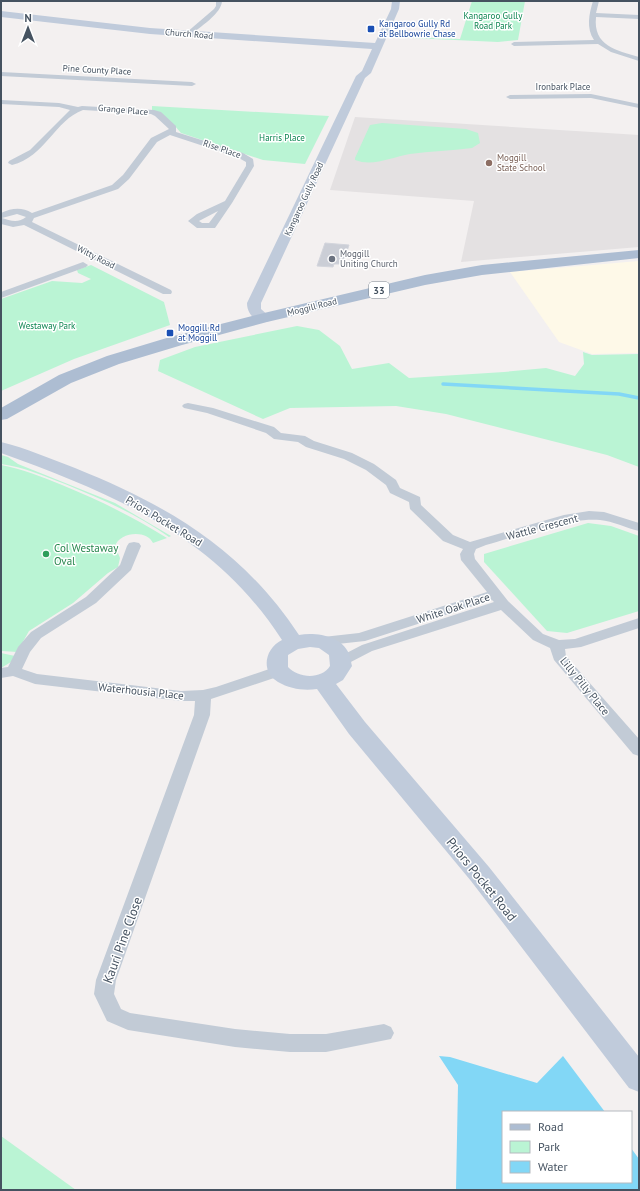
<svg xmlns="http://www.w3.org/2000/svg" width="640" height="1191" viewBox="0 0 640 1191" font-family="'PT Sans',sans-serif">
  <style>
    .commercial { fill: #fef9e8 }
    .education { fill: #e4e1e2 }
    .green { fill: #baf4d4 }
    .water { fill: #82d7f6 }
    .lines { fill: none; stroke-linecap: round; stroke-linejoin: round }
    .stream { stroke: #82d7f6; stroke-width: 3.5 }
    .building { fill: #cbced6; stroke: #d3d5dc }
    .street { fill: #c2cbd6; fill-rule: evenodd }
    .secondary { fill: #c0cbdb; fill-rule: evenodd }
    .primary { fill: #adbdd2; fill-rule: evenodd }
    .transit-dot { fill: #1a4fb4; stroke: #fff; stroke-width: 1.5 }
    .education-dot { fill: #8d6e63; stroke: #fff; stroke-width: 1.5 }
    .worship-dot { fill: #6b7280; stroke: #fff; stroke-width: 1.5 }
    .leisure-dot { fill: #2e9e5b; stroke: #fff; stroke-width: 1.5 }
    .labels { text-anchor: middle; stroke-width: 3; stroke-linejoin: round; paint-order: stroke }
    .far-park-label { font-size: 9px; fill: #0c8551; stroke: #fff }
    .far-transit-label { font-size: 9px; fill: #164399; stroke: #fff; text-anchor: start }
    .far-street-label { font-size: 9px; fill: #455260; stroke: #fff }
    .far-education-label { font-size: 9px; fill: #785e54; stroke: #fff; text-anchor: start }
    .far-worship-label { font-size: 9px; fill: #5b616d; stroke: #fff; text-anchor: start }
    .shield { fill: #fff; stroke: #7d8690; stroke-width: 1 }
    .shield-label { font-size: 10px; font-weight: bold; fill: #455260 }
    .street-label { font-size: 11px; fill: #455260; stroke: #fff }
    .leisure-label { font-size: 11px; fill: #27864d; stroke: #fff; text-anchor: start }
    .near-street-label { font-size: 13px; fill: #455260; stroke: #fff }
  </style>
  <rect width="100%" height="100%" fill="#f3f0f0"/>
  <path class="commercial" d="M639,261V353L592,354L559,342L510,272Z"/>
  <path class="education" d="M355,117L639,135V247L461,262L474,201L330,190Z"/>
  <g class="green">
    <path d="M472,1H525L518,40L498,42L390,37L391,36L460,39Z"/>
    <path d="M152,106L329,116L305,164L263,160L181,133L174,125L152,110Z"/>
    <path d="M382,123L466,129L478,133L480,143L472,148C451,151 430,151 410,154C392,157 373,167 355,160V158L370,125Z"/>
    <path d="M91,265L164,302L170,325L74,359L1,391V299L52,281L82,283L91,279L78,273L77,270Z"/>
    <path d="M297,326L319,330L340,346L352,369L389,363L409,378L504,372L546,368L575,376L584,364L583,352L592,355L639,354V467L607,455L446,414L396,406L290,408L263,419L158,371L160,360L195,347Z"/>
    <path d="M1,455L8,457L18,464L115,503L171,536L169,537C137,514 101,499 65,484C44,476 24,467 1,464Z"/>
    <path d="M1,465C23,469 42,477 62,485C99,500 133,517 167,538L153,543C147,529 119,532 115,546L120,558L118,567L108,573L73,603L29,631L17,652L2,651L1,653L15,656L11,662L1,668Z"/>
    <path d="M588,523L611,526L639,536V611L567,633L547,631L484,562V554Z"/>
    <path d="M1,1136L76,1190H1Z"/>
  </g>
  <path class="water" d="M439,1056L450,1057L537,1083L563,1056L605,1112H503V1182H631V1148L639,1159V1190H456L458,1085Z"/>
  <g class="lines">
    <path class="stream" d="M443,384L619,394L639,398"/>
  </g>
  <path class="building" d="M325,243L349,245L343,264H334L333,267L317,266Z"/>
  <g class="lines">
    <g class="street">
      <path d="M216,1H222C222,13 199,28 190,35H186V33L214,9L216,6Z"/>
      <path d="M593,1H599L596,13L639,15V19L596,17C593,46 616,50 639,57V61L611,52L598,44L514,46L511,44L514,42L594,40C586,28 589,14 593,1Z"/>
      <path d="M1,72L192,82L196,84L192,86L1,76Z"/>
      <path d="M591,94L639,104V108L591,98L510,99L506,97L510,95Z"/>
      <path d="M1,100L59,103L78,107L82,106L154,110L161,112L176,126V132L243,153L253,159L254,166L232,203L215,228H197L188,221L197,214L225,201L246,166V162L237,157L170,135L157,142L129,179L118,189L34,218L32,222L171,290L172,292L171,294H163L24,225L13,227L1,224V213C12,208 22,207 32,213L112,185L123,175L151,138L169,129L155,116L151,114L83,110C55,120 45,157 12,165L8,163L9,161L30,150L70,110L59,107L1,104ZM218,211L209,223H202L199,221ZM17,214L26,217C19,223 10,221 2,218Z"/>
      <path d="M83,262L88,265L86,267L1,298V292Z"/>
      <path d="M188,403L213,408L274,427L281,433L305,436L314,441L352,453L374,464L396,480L400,488L420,497L421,505L453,535L470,542L564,515L589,511L604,512L639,523V531C626,528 613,521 600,520C569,517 517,536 486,545L476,549L474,554L475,559L508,601L543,634L559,640L575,639L639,618V628L581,647L565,649L566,656L639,739V756L633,754L554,660L550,648L533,640L501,610L372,651L347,664L342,666L337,664L335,661L337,658L362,645L494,602L492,600L365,641L319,646L314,644L312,641L314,638L359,633L487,592L461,560L460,554L463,549L443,541L410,509L409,502L390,493L386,485L366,470L344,459L306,447L298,442L274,439L266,433L207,413L184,408L182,406L184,404Z"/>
      <path d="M134,542L139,543L141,546L131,570L96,603L41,638L30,652L22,669L37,674L181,691L203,690L216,687L278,666L283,667L286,671L283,675L211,699L210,715L116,980L114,994L121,1009L130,1013L235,1029L290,1034H326L384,1024L391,1027L394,1033L391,1039L326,1052H290L235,1047L128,1030L107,1021L94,994L96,980L194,715L195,701H181L35,684L13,676L1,678V668L8,667L18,647L31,632L86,597L120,565L127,546L129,543Z"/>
    </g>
    <g class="secondary">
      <path d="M392,1H400L399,9L371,73L365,78L261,303V309L271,318L269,321C257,324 247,315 247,303L356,76L362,71L372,49L150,34L1,17V11L150,28L375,43L391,9Z"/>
      <path d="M1,442C26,448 51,459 75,468C169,506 242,549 299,635C316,632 342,636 349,654C351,658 351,663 352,666L343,680L336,684L365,722L489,867L639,1057V1092L629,1088L471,881L349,734L317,689C304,691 290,689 278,682C260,672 265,648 282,640C214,535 114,494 1,453ZM310,647L319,648L329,655L330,666C321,680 298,678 288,667V655L298,649Z"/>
    </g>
    <path class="primary" d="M639,250V258L482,275L425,285L267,322L182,345L119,364L71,383L7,419L1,420V408L59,375L107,356L170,337L264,313L425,275L482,265Z"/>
  </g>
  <g class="transit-dot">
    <rect x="367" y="25" width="8" height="8" rx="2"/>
    <rect x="166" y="329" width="8" height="8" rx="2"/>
  </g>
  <circle class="education-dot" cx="489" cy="163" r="4"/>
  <circle class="worship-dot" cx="332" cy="259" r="4"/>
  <circle class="leisure-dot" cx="46" cy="554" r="4"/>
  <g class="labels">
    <g class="far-park-label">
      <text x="493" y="19">Kangaroo Gully<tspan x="493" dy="10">Road Park</tspan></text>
      <text x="282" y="141">Harris Place</text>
      <text x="47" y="329">Westaway Park</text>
    </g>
    <g class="far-transit-label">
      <text x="379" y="27">Kangaroo Gully Rd<tspan x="379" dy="10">at Bellbowrie Chase</tspan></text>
      <text x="178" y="331">Moggill Rd<tspan x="178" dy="10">at Moggill</tspan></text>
    </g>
    <g class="far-street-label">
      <text transform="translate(189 34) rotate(5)" y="3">Church Road</text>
      <text transform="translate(97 70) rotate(3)" y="3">Pine County Place</text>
      <text x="563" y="90">Ironbark Place</text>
      <text transform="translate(123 110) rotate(5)" y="3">Grange Place</text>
      <text transform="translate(222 149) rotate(19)" y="3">Rise Place</text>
      <text transform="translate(304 199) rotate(-65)" y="3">Kangaroo Gully Road</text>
      <text transform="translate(96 257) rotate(27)" y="3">Witty Road</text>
      <text transform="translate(312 307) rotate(-14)" y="3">Moggill Road</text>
    </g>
    <g class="far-education-label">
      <text x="497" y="161">Moggill<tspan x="497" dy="10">State School</tspan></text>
    </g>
    <g class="far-worship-label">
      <text x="340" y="257">Moggill<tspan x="340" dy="10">Uniting Church</tspan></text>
    </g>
    <rect class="shield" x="369" y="282" width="20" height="16" rx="3"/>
    <g class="shield-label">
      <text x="379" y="294">33</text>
    </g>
    <g class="street-label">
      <text transform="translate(164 521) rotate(31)" y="4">Priors Pocket Road</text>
      <text transform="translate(542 527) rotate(-15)" y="4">Wattle Crescent</text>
      <text transform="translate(453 608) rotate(-18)" y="4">White Oak Place</text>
      <text transform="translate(585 686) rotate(51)" y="4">Lilly Pilly Place</text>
      <text transform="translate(141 691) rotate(6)" y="4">Waterhousia Place</text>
    </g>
    <g class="leisure-label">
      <text x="54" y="552">Col Westaway<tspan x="54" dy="13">Oval</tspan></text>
    </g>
    <g class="near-street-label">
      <text transform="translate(482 879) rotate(51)" y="5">Priors Pocket Road</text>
      <text transform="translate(122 940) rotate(-70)" y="5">Kauri Pine Close</text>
    </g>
  </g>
  <rect width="640" height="1191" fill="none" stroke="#455260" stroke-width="4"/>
  <rect x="502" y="1111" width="130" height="72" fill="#ffffff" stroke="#b5babf"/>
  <rect x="510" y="1124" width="20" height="6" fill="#adbdd2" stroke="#b5babf"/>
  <text x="538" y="1131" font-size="12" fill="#455260">Road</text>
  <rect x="510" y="1141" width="20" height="12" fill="#baf4d4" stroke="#b5babf"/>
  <text x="538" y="1151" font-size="12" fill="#455260">Park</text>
  <rect x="510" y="1161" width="20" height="12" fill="#82d7f6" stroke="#b5babf"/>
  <text x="538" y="1171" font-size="12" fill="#455260">Water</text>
  <g transform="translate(28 28)" stroke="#ffffff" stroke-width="3" paint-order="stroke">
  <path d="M0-3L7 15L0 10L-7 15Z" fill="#455260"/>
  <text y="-6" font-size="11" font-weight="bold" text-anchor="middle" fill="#455260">N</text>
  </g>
</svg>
